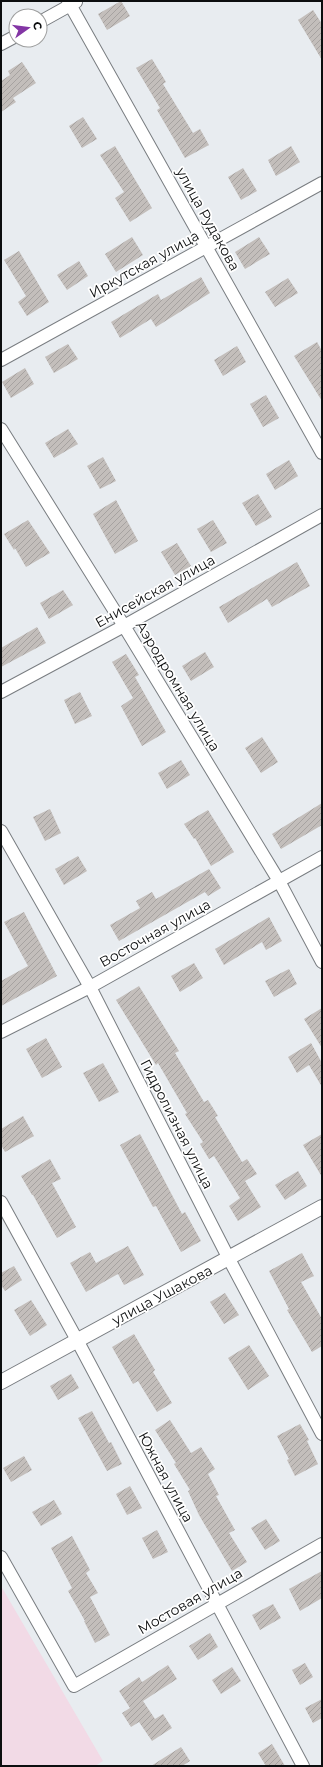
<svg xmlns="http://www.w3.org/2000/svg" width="323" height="1767" viewBox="0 0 323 1767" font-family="Montserrat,sans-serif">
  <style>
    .medical { fill: #f2dae6 }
    .building { fill: url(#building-hatch) }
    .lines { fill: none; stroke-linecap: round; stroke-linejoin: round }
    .minor-casing { stroke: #797d81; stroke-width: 14 }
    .tertiary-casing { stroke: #797d81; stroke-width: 16 }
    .minor { stroke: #fff; stroke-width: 12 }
    .tertiary { stroke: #fff; stroke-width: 14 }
    .labels { text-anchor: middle; stroke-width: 3.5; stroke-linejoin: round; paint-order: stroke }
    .street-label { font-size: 14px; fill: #0c0e0f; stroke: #fff }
  </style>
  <defs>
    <pattern id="building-hatch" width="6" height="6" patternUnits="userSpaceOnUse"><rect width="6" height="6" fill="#c3bebb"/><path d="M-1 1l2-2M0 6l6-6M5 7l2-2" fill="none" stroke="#a6a2a0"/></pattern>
  </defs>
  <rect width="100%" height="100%" fill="#e8ecf0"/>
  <path class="medical" d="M1,1586L103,1761L95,1766H1Z"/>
  <g class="building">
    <path d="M121,1L130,16L107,30L98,14Z"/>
    <path d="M313,10L322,24V60L298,20Z"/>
    <path d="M152,59L166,82L163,84L193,133L200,129L209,145L185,158L157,110L160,108L136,68Z"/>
    <path d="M22,62L36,83L13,98L16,102L1,112V81L10,75L8,71Z"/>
    <path d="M83,117L97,139L82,148L69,126Z"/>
    <path d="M115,146L152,208L130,222L115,198L124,192L100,155Z"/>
    <path d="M291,146L300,162L276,176L268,160Z"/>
    <path d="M243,168L257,191L241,200L228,177Z"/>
    <path d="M132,237L143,255L116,272L105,254Z"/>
    <path d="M259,237L270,254L245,269L235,252Z"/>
    <path d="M19,251L49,302L27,316L18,302L26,296L4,260Z"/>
    <path d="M79,261L88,276L67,290L57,275Z"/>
    <path d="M201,277L210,293L156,327L151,319L120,338L111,322L158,294L161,300Z"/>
    <path d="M288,278L298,293L275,307L265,292Z"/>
    <path d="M317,342L322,351V401L294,356Z"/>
    <path d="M68,344L78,359L54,373L45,357Z"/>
    <path d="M237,346L246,362L223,376L214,360Z"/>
    <path d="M25,368L34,384L11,398L2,382Z"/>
    <path d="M266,395L279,418L263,427L250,404Z"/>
    <path d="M68,429L78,444L54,458L45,443Z"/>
    <path d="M103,457L116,481L100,489L87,466Z"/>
    <path d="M289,460L298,476L275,490L266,474Z"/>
    <path d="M258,494L272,517L256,526L242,503Z"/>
    <path d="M116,500L138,541L115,554L93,514Z"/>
    <path d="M28,520L50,553L26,567L15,548L14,550L4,534Z"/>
    <path d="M213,520L227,543L211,552L197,529Z"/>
    <path d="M177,543L191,566L175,575L161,552Z"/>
    <path d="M297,562L310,586L272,607L267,599L228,623L219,607Z"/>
    <path d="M63,590L73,605L49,619L40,603Z"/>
    <path d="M37,627L46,643L1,667V648Z"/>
    <path d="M205,652L214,667L191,681L182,666Z"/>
    <path d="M126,654L139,675L135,677L166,732L142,746L121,706L133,698L112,662Z"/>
    <path d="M80,692L92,716L75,724L64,700Z"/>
    <path d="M262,737L278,762L261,773L245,748Z"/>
    <path d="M181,760L190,775L167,789L158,773Z"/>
    <path d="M322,803V825L281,849L272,834Z"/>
    <path d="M50,809L61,833L45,841L33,817Z"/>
    <path d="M208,810L234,852L211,866L195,838L194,839L184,824Z"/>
    <path d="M78,856L87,871L64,885L55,869Z"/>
    <path d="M209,869L221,888L208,896L205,892L119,941L110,925L140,908L136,901L152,892L156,899Z"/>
    <path d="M24,912L57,976L1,1006V981L28,966L4,922Z"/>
    <path d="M269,917L282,941L266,950L262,942L224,965L215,949Z"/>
    <path d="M194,963L203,978L180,992L171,976Z"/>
    <path d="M289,969L297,984L274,997L265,981Z"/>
    <path d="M139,986L179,1051L175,1053L204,1102L208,1100L218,1116L215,1117L242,1162L247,1159L257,1174L245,1181L261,1207L238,1221L229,1206L240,1198L214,1156L209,1159L200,1144L203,1142L185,1114L187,1113L158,1063L156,1065L116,1000Z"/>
    <path d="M322,1008V1048L304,1019Z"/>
    <path d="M46,1038L62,1067L42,1078L26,1049Z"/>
    <path d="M311,1043L322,1063V1087L309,1065L297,1073L288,1057Z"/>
    <path d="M103,1063L119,1092L99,1102L83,1073Z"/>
    <path d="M23,1116L34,1136L5,1152L1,1145V1129Z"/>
    <path d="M140,1134L182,1214L185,1212L201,1241L181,1252L156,1206L153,1207L120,1145Z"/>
    <path d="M322,1134V1177L303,1145Z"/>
    <path d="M50,1159L61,1179L52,1183L76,1227L57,1238L33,1195H32L21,1176Z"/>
    <path d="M298,1171L307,1186L285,1200L275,1185Z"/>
    <path d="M128,1246L144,1275L124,1285L118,1274L86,1292L70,1263L90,1252L96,1263Z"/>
    <path d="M302,1253L314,1276L301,1282L322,1319V1346L312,1352L287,1310L289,1309L269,1271Z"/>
    <path d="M14,1266L22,1280L5,1291L1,1285V1273Z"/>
    <path d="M225,1293L239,1315L224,1324L210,1302Z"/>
    <path d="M31,1300L47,1325L30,1336L14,1310Z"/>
    <path d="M134,1334L155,1370L153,1372L172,1403L157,1412L138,1381L133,1384L112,1347Z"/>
    <path d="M249,1345L269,1376L248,1390L228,1358Z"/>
    <path d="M71,1374L79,1388L58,1400L50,1386Z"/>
    <path d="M92,1411L109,1443L111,1442L122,1464L107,1471L78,1418Z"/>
    <path d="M170,1420L191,1453L201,1447L215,1469L208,1474L219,1495L216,1496L235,1530L229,1533L247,1562L232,1571L199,1515L188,1491L190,1490L174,1464L176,1463L155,1430Z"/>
    <path d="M300,1424L309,1440L307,1441L318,1464L295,1476L287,1460L289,1459L277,1436Z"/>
    <path d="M24,1456L32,1470L11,1482L3,1468Z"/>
    <path d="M130,1486L142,1508L127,1515L116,1494Z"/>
    <path d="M54,1500L62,1514L41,1526L32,1512Z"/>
    <path d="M266,1519L280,1541L265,1550L251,1528Z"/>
    <path d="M157,1530L168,1552L153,1559L142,1538Z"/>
    <path d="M72,1536L90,1570L86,1573L98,1593L90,1597L110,1635L95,1643L84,1621H85L68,1591L72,1588L51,1548Z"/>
    <path d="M322,1571V1598L300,1611L289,1589Z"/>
    <path d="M273,1604L281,1618L260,1630L252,1615Z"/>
    <path d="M210,1633L218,1647L198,1660L189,1646Z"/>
    <path d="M305,1663L313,1677L300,1685L292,1670Z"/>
    <path d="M168,1665L177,1679L143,1701L155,1719L163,1714L172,1728L152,1741L139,1722L131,1727L122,1713L130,1708L119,1691L139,1677L142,1682Z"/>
    <path d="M232,1667L241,1681L221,1694L212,1680Z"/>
    <path d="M322,1699V1718L313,1723L305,1708Z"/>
    <path d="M272,1744L285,1766H266L258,1753Z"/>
    <path d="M181,1747L190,1761L182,1766H151Z"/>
  </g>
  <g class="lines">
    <defs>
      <g id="minor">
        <path d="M68,1L322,453"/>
        <path d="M40,22L76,2"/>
        <path d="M1,44L16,36"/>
        <path d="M1,360L322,183"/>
        <path d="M1,429L124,626L279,881L322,962"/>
        <path d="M1,692L124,626L322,515"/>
        <path d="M1,831L90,987L229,1259L322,1434"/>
        <path d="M1,1032L90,987L322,857"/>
        <path d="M1,1202L77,1340L303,1766"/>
        <path d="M1,1557L74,1686L322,1544"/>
      </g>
      <path id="tertiary" d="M1,1382L322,1207"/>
    </defs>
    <use href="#minor" class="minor-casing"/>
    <use href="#tertiary" class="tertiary-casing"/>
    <use href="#minor" class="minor"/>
    <use href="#tertiary" class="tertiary"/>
  </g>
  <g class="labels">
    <g class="street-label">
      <text transform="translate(208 219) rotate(61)" y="5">улица Рудакова</text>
      <text transform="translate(144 264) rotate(-29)" y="5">Иркутская улица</text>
      <text transform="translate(155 591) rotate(-29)" y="5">Енисейская улица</text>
      <text transform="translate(178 686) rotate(59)" y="5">Аэродромная улица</text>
      <text transform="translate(155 933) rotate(-29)" y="5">Восточная улица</text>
      <text transform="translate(177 1124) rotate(63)" y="5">Гидролизная улица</text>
      <text transform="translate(162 1295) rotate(-28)" y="5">улица Ушакова</text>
      <text transform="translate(166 1477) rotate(62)" y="5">Южная улица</text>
      <text transform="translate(190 1601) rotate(-30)" y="5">Мостовая улица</text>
    </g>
  </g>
  <rect width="323" height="1767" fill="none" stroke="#0c0e0f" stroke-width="4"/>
  <g transform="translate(28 28) rotate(76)"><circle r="19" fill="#ffffff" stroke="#9e9f9f"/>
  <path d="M0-3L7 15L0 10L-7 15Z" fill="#8335a5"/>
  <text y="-6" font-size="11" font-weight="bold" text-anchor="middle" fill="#0c0e0f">С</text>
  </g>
</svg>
